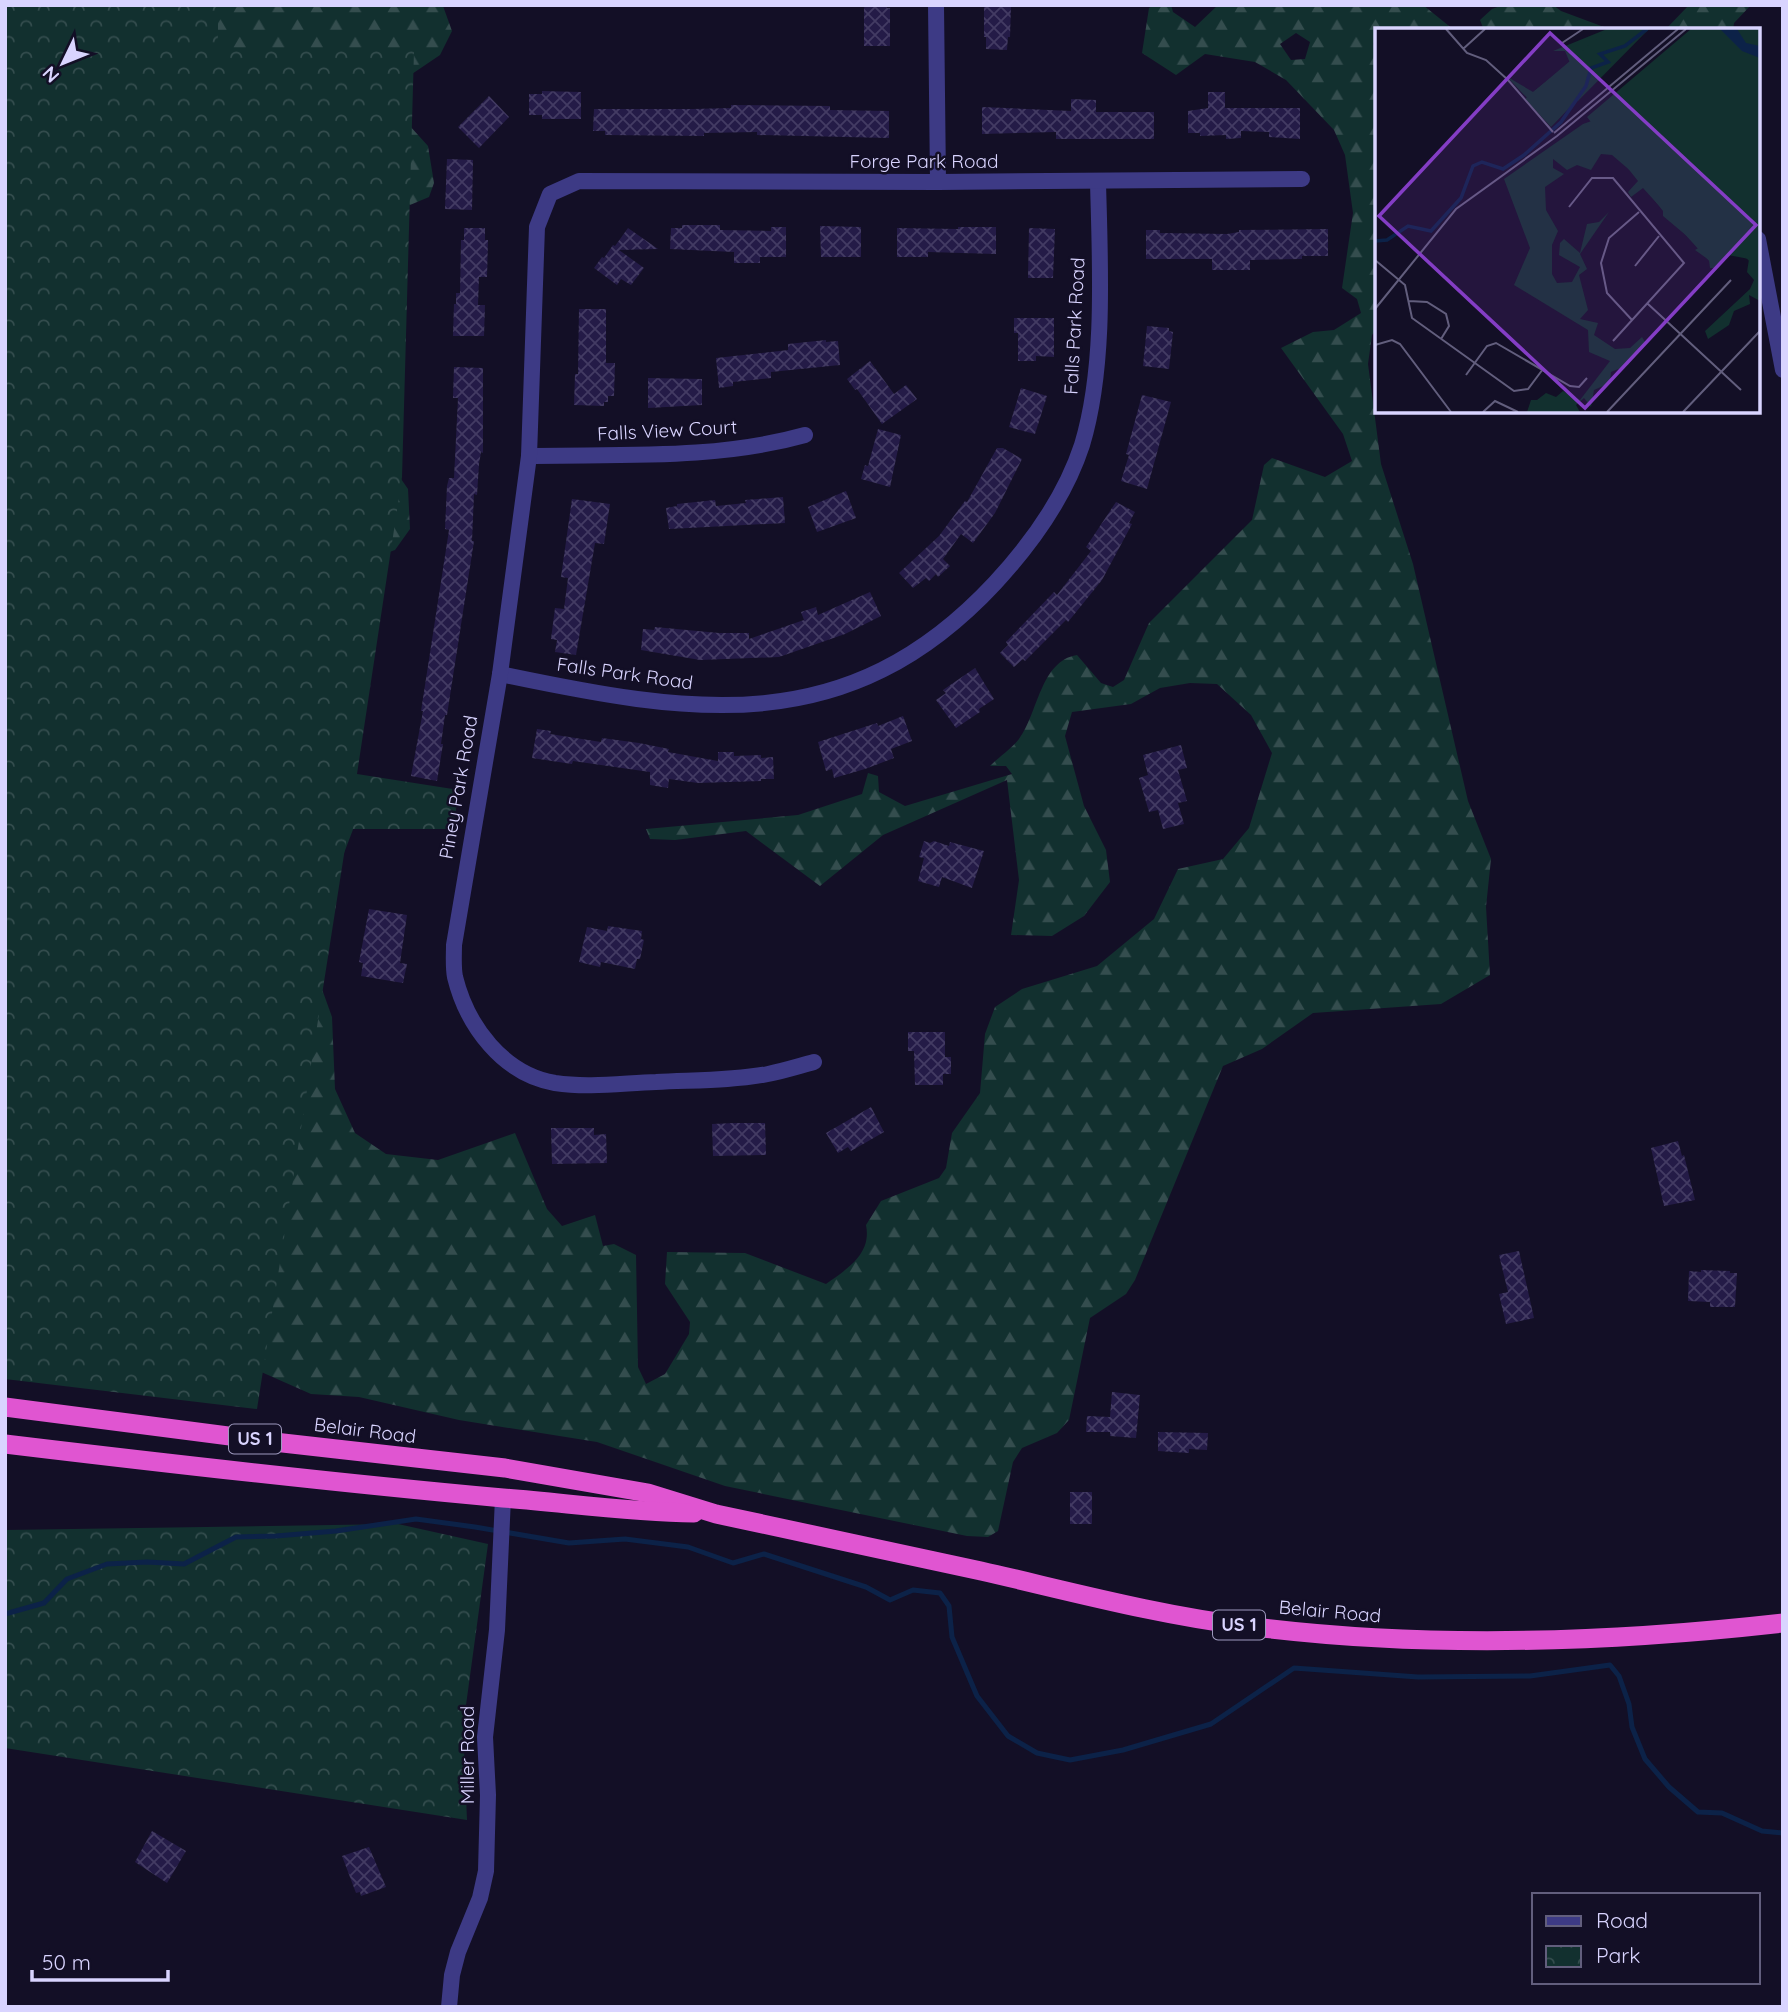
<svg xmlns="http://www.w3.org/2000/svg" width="1788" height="2012" viewBox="0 0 1788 2012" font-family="Quicksand,sans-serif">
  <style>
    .forest { fill: url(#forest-firs); fill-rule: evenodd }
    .park { fill: url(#park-crowns) }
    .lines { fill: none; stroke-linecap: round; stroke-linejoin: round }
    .stream { stroke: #0c2248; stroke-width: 5 }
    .building { fill: url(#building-cross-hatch) }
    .minor { stroke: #3d3a85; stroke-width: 16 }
    .trunk { stroke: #e055d1; stroke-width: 19 }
    .labels { text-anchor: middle; stroke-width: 5; stroke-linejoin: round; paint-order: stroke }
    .shield { fill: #130f26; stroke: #9e99be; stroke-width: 2 }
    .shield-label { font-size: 18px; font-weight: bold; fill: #d9d4ff }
    .street-label { font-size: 19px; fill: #d9d4ff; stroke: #130f26 }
    .inset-river { fill: none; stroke: #0c2248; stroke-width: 3.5 }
    .inset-road { fill: none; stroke: #625e7d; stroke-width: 2 }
    .view { fill: #843dc5; fill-opacity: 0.15; stroke: #843dc5; stroke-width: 3.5 }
    .inset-edge { fill: none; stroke: #d9d4ff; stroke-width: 3.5 }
  </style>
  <defs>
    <pattern id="forest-firs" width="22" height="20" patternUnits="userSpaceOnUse" patternTransform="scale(1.75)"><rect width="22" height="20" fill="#12302f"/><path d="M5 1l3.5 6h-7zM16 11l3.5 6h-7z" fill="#344d4e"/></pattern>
    <pattern id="park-crowns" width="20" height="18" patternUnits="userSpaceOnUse" patternTransform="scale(1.75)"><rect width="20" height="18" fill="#12302f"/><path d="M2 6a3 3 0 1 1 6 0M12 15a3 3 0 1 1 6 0" fill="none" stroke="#344d4e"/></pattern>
    <pattern id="building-cross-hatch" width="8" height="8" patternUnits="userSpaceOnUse" patternTransform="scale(1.75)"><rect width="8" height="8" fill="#241b47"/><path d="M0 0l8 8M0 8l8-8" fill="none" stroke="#433b63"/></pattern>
  </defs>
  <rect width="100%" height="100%" fill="#130f26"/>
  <g class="forest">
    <path d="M5,5L443,6L452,31L440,55L409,76V125L428,146L434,183L429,197L410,205L386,187L399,476L408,489L410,529L395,550L378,556L352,766L357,819L328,895L318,978L332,1017L335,1089L355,1133L386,1154L438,1160L515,1133L547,1209L562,1226L595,1215L603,1246L614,1244L636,1255L638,1367L646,1384L665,1374L689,1334L690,1322L665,1284L667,1252L745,1253L826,1284C847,1269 872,1254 866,1225L881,1201L939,1178L946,1168L952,1133L980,1093L985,1034L995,1007L1022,989L1097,966L1154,919L1178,869L1223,859L1249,828L1272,753L1251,715L1217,684L1190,683L1160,688L1131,704L1072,712L1065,736L1084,806L1106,850L1110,882L1084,916L1052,936L1011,935L1019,880L1007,780L883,835L820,886L746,831L675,840L650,839L646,829L798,815L862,794L868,773L878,776L879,792L905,806L1012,774L1006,766H990C999,757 1011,749 1019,739C1038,714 1040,661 1077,655L1101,683L1113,687L1124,680L1149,623L1252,520L1264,465L1272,458L1325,477L1352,461L1343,434L1281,348L1313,332L1334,330L1361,313L1357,299L1342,288L1353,213L1345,155L1334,130L1286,80L1255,62L1205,54L1176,75L1142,53L1149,8L1153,5H1171L1173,12L1195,27L1218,5H1423L1454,30H1377V38L1373,44L1377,51V329L1372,335L1368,364L1381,464L1413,564L1468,801L1491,859L1486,907L1490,975L1441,1004L1313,1013L1262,1049L1223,1066L1135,1280L1126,1294L1090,1318L1069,1420L1057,1433L1022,1448L1013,1462L998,1531L988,1537L967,1536L725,1486L597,1442L459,1420L359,1397L311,1394L259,1371ZM1296,33L1310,42L1305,59L1291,60L1280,44Z"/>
    <path d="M1503,5H1553L1561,11L1612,30H1484L1480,20L1492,9Z"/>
    <path d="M1689,5H1751L1734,23L1733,30H1665Z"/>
  </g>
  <g class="park">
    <path d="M5,5H218V49L414,51L402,477L357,774L459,790L453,829H348L257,1409L5,1379Z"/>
    <path d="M398,1524L488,1544L463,1727L467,1820L5,1748V1530Z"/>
  </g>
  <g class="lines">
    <path class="stream" d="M5,1614L44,1603L67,1579L107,1564L147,1562L184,1564L236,1537L276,1536L336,1531L416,1519L475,1527L569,1543L625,1539L688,1547L733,1563L764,1554L866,1587L890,1600L913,1590L940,1593L949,1606L952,1637L977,1696L1008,1736L1037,1753L1070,1760L1123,1750L1211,1724L1294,1668L1418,1677L1530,1676L1610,1665L1619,1676L1629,1704L1632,1727L1645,1759L1669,1787L1698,1812L1722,1813L1762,1831L1783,1833"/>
  </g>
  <g class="building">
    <path d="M866,5H887V8H890V46H864V8Z"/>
    <path d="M984,5H1011L1010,37H1008L1007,50L986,49V37H984Z"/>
    <path d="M542,91L581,92V119H542V115H529V94H542Z"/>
    <path d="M1208,92H1225V108H1300V139L1269,137V132L1241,131V138L1226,139V135L1200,136V133H1188V111L1208,108Z"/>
    <path d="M489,96L509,117L479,148L458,127Z"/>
    <path d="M1071,99L1096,100V112H1154V139H1056V132L982,134V107L1071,111Z"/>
    <path d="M731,105L830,106V110L889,111V138L757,135V132L704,133V136L605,135V131H593L594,109H693L731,108Z"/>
    <path d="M447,159L473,160L472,210L445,209Z"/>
    <path d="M682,225H720V230L771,231V227H786V257H760V263H734V252L670,249L671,228H682Z"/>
    <path d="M820,226L861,227V257H821Z"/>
    <path d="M958,227H996V254L928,252V257H897V228L958,229Z"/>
    <path d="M464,228H485V240H488L487,277H479L478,305H485L484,336H453L454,304H456V293H460L461,240H464Z"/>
    <path d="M628,228L658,249L619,250L644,268L631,285L621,279L617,285L594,268L602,257L604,258L613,245L615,246Z"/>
    <path d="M1029,228L1055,229L1053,278H1028Z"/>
    <path d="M1328,229V256H1302V259L1250,260V270H1212V259H1146V230H1160V233L1227,234L1239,232V230Z"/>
    <path d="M579,309H606V363H615L614,396H608V402H604V406L574,405L575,374H578Z"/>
    <path d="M1014,318H1054V357L1036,356V361H1018V333H1014Z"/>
    <path d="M1147,326L1169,328V331L1173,332L1169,369L1143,366Z"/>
    <path d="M826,340V342L838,341L840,365L771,372V378L733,382V386L719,388L716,358L788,350V344Z"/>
    <path d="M870,361L894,394L906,385L917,399L882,424L857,389L855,390L847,379Z"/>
    <path d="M454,367L483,368V453L481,452L479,464L477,495L474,494L472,541H474L447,715H445L441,744H443L437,781L411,776L423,711H421L449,530L445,529L447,486L449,478H454L458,398H453Z"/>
    <path d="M648,378L702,379V405L648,408Z"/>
    <path d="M1021,388L1047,396L1035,434L1009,427Z"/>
    <path d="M1142,395L1171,402L1147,489L1121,481L1129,455L1126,454Z"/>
    <path d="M878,429L901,435L890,487L861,479L865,465L868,466Z"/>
    <path d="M997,448H1003L1022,459L995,513L973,543L961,534L943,559L950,566L938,577L936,574L929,581L926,578L913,588L899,573L939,536L965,501L967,502Z"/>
    <path d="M846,491L856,518L817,532L808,507Z"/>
    <path d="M783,497L785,523L669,529L666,508L677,506V504L715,500L716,506L746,503L745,500Z"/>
    <path d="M572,499L610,504L604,544L595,543L576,655L555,652L557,640L551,639L555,608L564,609L568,578L561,577Z"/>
    <path d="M1116,502L1135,512L1129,523L1132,524L1102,580L1068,622L1066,620L1025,661L1023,659L1014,667L1000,653L1008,645L1006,642L1054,592L1057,595L1091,551L1086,547Z"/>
    <path d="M870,592L881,616L845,634L779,657L700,660L641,650L643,629L654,630L655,627L719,633H749V639L804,620L801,612L816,607L818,615Z"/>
    <path d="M975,668L994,699L979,709L980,712L956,728L936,700L946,693L943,690Z"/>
    <path d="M903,716L912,741L891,749L894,758L865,769L834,778L832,769L826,771L818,742L877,723L878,726Z"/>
    <path d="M537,729L551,731L550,734L601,742L602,738L639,743L669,749L668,752L718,761V752H734V756L761,755V758L773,757L774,779H761V781L698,783L669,779L668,788L650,785V772L573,761L572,764L532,758Z"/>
    <path d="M1181,745L1187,768L1178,770L1187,801L1178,803L1184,824L1163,829L1158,810L1149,812L1139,778L1148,775L1143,755Z"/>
    <path d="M924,841L930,843L934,841L949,846L950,842L984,851L972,888L942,877L939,887L918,881L924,858L919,857Z"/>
    <path d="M369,909L407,915L400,963L407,964L403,983L361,976L363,963L359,962Z"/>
    <path d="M608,926L642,931L641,939L644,940L640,959H637L635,969L601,962L600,967L579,962L587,927L607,931Z"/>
    <path d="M908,1032H945V1057H951V1074H943V1085H915L914,1051H908Z"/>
    <path d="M871,1107L884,1132L851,1151L848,1147L838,1153L826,1133Z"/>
    <path d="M734,1123H765L766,1155L713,1156L712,1124Z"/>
    <path d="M551,1128H594V1135L606,1134L607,1163L552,1164Z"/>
    <path d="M1678,1141L1682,1156L1684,1155L1695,1200L1664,1206L1651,1148Z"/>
    <path d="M1519,1251L1534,1318L1506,1324L1499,1294L1508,1292L1499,1255Z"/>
    <path d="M1701,1270L1730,1271V1273H1737L1735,1307H1710V1302L1688,1301L1689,1271L1701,1272Z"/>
    <path d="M1112,1392L1140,1395L1136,1438L1110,1436V1432H1086L1087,1416L1110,1417Z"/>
    <path d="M1158,1432L1208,1433L1207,1450L1189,1449V1453L1158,1451Z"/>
    <rect x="1070" y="1492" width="22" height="32"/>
    <path d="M152,1831L186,1851L167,1883L135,1862Z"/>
    <path d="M369,1847L386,1887L361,1896L360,1892L356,1893L342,1856Z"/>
  </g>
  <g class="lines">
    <g class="minor">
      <path d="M936,5L938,182"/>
      <path d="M1758,239L1783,370"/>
      <path d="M529,456C620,454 716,460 805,435"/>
      <path d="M500,674C691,714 847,742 995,583C1032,543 1065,497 1082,445C1106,366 1100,264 1098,182"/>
      <path d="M814,1062C799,1066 783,1071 768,1074C731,1081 693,1080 656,1082C623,1083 589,1088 555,1083C503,1074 467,1026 455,977C453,967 454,955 454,945L500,674L529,456L537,227L550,194L579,181L938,182L1302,179"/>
      <path d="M449,2007L452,1975L458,1952L480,1898L486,1871L488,1795L485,1737L497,1630L503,1498"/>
    </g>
    <g class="trunk">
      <path d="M5,1407L283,1443L505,1468L648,1493L716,1514C804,1533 893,1552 981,1571C1069,1591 1157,1615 1247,1626C1424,1649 1606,1643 1783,1623"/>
      <path d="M5,1444C171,1464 336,1483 503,1498C567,1503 630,1512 694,1513"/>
    </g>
  </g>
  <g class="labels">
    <g class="shield">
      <rect x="229" y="1424.5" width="52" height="29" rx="5"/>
      <rect x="1213" y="1610.5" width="52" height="29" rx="5"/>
    </g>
    <g class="shield-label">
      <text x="255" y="1445">US 1</text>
      <text x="1239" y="1631">US 1</text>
    </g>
    <g class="street-label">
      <text x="924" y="168">Forge Park Road</text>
      <text transform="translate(1074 326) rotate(-87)" y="7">Falls Park Road</text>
      <text transform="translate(667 430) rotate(-3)" y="7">Falls View Court</text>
      <text transform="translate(625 673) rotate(8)" y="7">Falls Park Road</text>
      <text transform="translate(458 787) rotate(-80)" y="7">Piney Park Road</text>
      <text transform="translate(365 1430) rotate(7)" y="7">Belair Road</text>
      <text transform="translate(1330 1611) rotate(5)" y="7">Belair Road</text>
      <text transform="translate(467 1755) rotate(-90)" y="7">Miller Road</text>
    </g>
  </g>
  <g transform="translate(1375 28)">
    <rect width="385" height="385" fill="#130f26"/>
    <path d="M232,1H274L203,73L161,79L131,48L158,64L195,35L190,23H178ZM385,34V273L374,267L375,276L359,283L354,297L333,311L330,303L375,261L379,252L372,244L374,231L353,227L343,240H335L334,232L320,222L325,219L288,188V183L258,145L237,127L226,126L216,142L202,137L192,142L178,131V140L189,146L170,159L171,182L183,203L177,217V246L182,255L197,254L205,239L184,227L185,215L189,211L205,225L212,196L224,194L234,184L205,226L212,241L204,247L213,282L205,291L223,295L219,307L240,321L255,320L267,309L270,314L253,337L236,344L235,355L219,362L216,379L209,370L201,377L205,384H152L156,372H162L171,365L181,369L188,363L205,372L235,333L214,324L213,302L139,257L155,220L129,151L208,96Z" fill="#12302f"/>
    <path d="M233,1H270L176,99L150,71ZM316,1H385V243L355,215L336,235L268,160L256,169L253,164L263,153L212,89Z" fill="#12302f"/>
    <path d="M345,1H362L371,15L385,18V30L367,23Z" fill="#0c2248"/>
    <path class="inset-river" d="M0,213L12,212L33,198L56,203L86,170L98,138L107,134L128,141L149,127L186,94L211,58L216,40L233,34L225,26L250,18L272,1"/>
    <path class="inset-road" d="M71,1L92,25L111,32L133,52L178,104M187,15L208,1M88,21L110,1M179,105L303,1M194,179L217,150H238L309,235L238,313M0,232L30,257L37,290L139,363L153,361L168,341M260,238L284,208M34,273L52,274L71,286L74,298L66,311M273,276L366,362M0,281L81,181L182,108L311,1M257,292L232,265L226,235L234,210L264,184M0,317L17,312L25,316L76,384M91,347L112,318L121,315L195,358L204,359L212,350M108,384L120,373L143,384M232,384L356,252M308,384L385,303"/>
    <path class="view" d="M175,5L381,197L210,380L4,188Z"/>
    <rect width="385" height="385" class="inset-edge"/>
  </g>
  <rect width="1788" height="2012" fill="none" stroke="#d9d4ff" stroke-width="14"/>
  <rect x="1532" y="1893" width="228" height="91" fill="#130f26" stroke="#625e7d" stroke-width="2"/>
  <rect x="1546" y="1916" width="35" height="10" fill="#3d3a85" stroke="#625e7d" stroke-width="2"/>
  <text x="1596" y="1928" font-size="21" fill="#d9d4ff">Road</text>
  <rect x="1546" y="1946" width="35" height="21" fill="url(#park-crowns)" stroke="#625e7d" stroke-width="2"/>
  <text x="1596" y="1963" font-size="21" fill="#d9d4ff">Park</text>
  <g transform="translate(63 63) rotate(227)" stroke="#130f26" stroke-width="5" paint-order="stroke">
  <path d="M0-5L12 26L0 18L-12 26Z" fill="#d9d4ff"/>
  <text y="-10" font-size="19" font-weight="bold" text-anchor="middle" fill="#d9d4ff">N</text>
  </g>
  <path d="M32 1970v10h136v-10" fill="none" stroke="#d9d4ff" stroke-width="3.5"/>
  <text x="42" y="1970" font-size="21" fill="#d9d4ff" stroke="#130f26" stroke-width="5" paint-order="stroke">50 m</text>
</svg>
